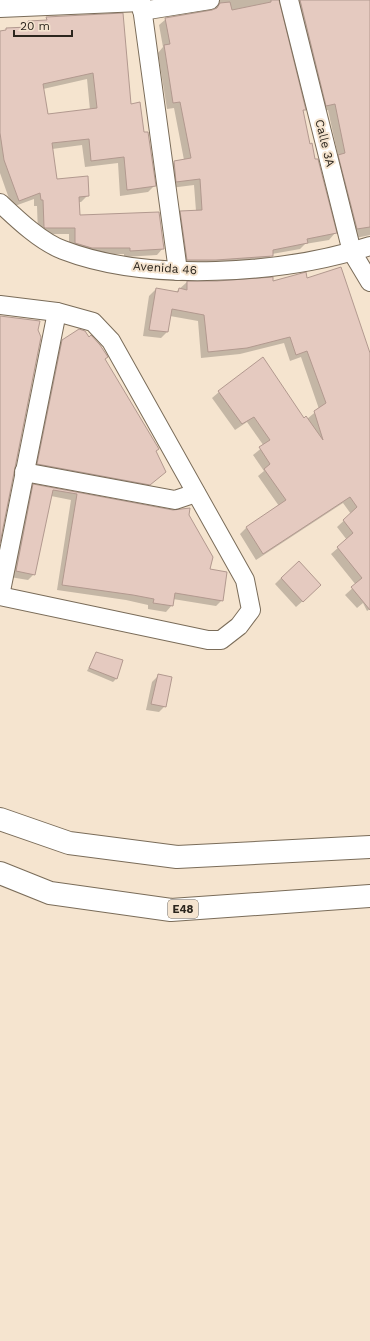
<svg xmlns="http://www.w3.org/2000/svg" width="370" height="1341" viewBox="0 0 370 1341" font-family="'Work Sans',sans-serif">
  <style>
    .shadow { fill: #0003; fill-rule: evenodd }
    .building { fill: #e5cac0; stroke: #b2998f; fill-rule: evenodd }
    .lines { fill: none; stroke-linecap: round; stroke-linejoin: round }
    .minor-casing { stroke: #7a6c59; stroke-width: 20 }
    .primary-casing { stroke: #7a6c59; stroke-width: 24 }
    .minor { stroke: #fff; stroke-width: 18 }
    .primary { stroke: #fff; stroke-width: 22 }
    .labels { text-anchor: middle; stroke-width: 4; stroke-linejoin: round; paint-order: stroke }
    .shield { fill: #f5e4cf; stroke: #685f53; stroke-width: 1 }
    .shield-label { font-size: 11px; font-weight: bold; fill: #2c261e }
    .street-label { font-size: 12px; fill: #2c261e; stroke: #f5e4cf }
  </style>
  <rect width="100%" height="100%" fill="#f5e4cf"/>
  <g class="shadow">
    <path d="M210,0H278L304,109L302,112L309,145L335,233L329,240L305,244L300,249L272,254L265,262L181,266L174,218L181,212L196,211L194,185L170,188L168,169L174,162L184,160L174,108L167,109L158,53L163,47L159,25L166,19L214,10V5Z"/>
    <path d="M289,0H370V235L356,238L332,162L338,156L328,110L320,112Z"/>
    <path d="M89,24L130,105L143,133L155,185L148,192L120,196L118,163L85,167L82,145L52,149L56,180L88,195L81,202H78L80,216L163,248L157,255L124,257V254H85L69,249V234H38L37,206H34V199L12,207L0,173V31ZM87,79L90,110L48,115L43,89Z"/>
    <path d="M307,280L370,359V609L367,611L363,603L357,608L345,595L356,585L331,554L347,540L337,527L351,514L343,503L256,560L240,534L246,528L279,506L258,476L264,471L253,455L264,446L247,422L235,430L212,398L219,392L307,419L319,409L301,357L290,361L284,343L240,354L201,358L198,321L170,316L167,332L161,338L143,336L149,296L156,289L176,292L187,282H272Z"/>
    <path d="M63,341L104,359L158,449L155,452L165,472L143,490L32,470L56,347Z"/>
    <path d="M33,485L188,515L222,600L216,606L173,599L172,605L166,612L148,609V605L126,600L57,590L71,500L51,496L34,574L28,580L10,577L27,492Z"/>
    <path d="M281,578L314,591L296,607L275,584Z"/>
    <path d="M96,653L122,661L116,679L113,682L87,671Z"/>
    <path d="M158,676L165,706L159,712L146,710L152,682Z"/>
  </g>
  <g class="building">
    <path d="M271,0H279L306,110H303L310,144L312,143L315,159H318L337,233L307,239L308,243L273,250V256L216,260H187L180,211L202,210L200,179L176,182L174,161L191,158L180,102L173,103L164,45L170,44L165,18L212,10L217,8L220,3L230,2L232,10L271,2Z"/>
    <path d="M300,0H370V227L357,229L338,155L345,153L335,104L326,106Z"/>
    <path d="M123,13L131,104L140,102L144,132H148L156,186L127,190L124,157L91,161L89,139L52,143L57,179L88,176L89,196L79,197L80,215L159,212L164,249L130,251V248H92L75,243V228H45L44,227L43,200H41L40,193L19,201L4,160L0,133V31L6,30V28L28,27V21L47,20L46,17ZM93,73L97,108L48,114L43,84Z"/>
    <path d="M341,267L370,353V610L351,587L362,578L337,547L353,533L343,520L357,507L350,497L263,554L246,527L286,500L264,469L270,464L259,447L270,440L254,417L242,424L218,391L263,357L304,418L306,416L323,440L314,411L326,403L307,351L296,355L290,337L247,348L208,352L204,315L172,309L168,332L149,330L156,288L178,292L179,288L187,290V281H217L273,277V281L306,272L307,278Z"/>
    <path d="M0,316L40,321L38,330L41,337L0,543Z"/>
    <path d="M79,329L85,331L89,337L91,335L100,345L108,357L105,359L159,449L156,451L166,472L150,485L37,464L62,340Z"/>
    <path d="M33,484L173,510L190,508L189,515L213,557L210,569L227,572L223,601L175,593L173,606L153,603L154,599L133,595L62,585L77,494L53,490L35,575L16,571Z"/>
    <path d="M299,561L321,585L303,602L281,578Z"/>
    <path d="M96,652L123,660L117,679L89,668Z"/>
    <path d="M158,674L172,677L166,707L151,704Z"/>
  </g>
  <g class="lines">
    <defs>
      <g id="minor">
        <path d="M141,0L178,271"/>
        <path d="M289,0L352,252L370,282"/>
        <path d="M0,8L141,2"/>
        <path d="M142,11L210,0"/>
        <path d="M0,203C17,219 41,242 63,250C149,283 283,274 370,246"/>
        <path d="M0,305L57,312L93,322L111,341L245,580L251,610L239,626L221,640H208L0,596"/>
        <path d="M24,472L175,500L196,493"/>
        <path d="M0,596L57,312"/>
      </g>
      <g id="primary">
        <path d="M0,819L69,843L177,857L370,847"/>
        <path d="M0,873L50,893L171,910L370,896"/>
      </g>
    </defs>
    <use href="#minor" class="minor-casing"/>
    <use href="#primary" class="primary-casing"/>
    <use href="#minor" class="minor"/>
    <use href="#primary" class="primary"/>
  </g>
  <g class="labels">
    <rect class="shield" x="168" y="900" width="30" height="18" rx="3"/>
    <g class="shield-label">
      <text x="183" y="913">E48</text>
    </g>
    <g class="street-label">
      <text transform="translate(325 143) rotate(76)" y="4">Calle 3A</text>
      <text transform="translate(165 268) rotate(4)" y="4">Avenida 46</text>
    </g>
  </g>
  <path d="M14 30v6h58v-6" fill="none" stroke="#2c261e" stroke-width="2"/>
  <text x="20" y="30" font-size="12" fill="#2c261e" stroke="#f5e4cf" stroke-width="3" paint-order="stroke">20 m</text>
</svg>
